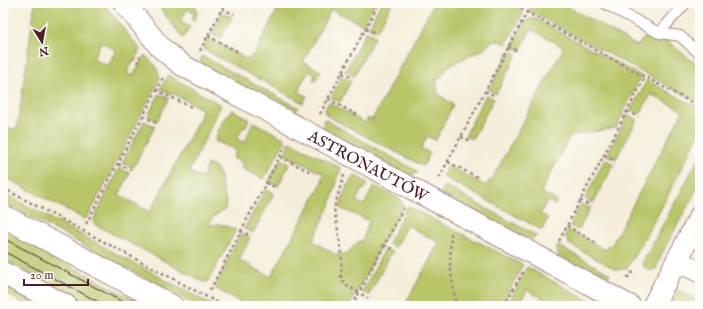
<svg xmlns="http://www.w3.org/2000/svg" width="703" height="309" viewBox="0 0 703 309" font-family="'IM FELL English',serif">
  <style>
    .green { fill: #b8c567; stroke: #817249; fill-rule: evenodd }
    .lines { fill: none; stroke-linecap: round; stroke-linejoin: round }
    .lane-casing { stroke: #9f8682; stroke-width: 12 }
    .street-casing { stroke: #9f8682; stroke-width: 23 }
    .primary-casing { stroke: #9f8682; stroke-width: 24 }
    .path { stroke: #9f8682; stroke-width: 2.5; stroke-dasharray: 3 3; stroke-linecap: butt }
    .lane { stroke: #fff; stroke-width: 10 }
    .street { stroke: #fff; stroke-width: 21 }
    .primary { stroke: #fff; stroke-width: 22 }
    .tram { stroke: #4a1f2b; stroke-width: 1 }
    .labels { text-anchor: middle; stroke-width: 4; stroke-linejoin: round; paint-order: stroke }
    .street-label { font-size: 16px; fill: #4a1f2b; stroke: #fdfcf7 }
  </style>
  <rect width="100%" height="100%" fill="#fdfcf7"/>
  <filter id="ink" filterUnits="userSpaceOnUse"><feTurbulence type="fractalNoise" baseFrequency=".025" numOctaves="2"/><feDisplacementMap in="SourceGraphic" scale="8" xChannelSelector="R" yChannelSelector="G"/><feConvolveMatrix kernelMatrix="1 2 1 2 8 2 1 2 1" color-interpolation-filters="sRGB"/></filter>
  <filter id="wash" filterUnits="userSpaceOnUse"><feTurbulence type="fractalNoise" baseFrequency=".012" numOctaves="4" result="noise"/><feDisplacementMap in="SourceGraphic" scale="16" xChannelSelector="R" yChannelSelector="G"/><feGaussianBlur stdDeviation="0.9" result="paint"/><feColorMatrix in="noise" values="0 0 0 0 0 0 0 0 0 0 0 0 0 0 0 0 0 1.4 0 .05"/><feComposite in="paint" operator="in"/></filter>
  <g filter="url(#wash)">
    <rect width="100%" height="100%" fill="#f4edd9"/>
    <g class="green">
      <path d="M35,3H103L140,49L135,62L133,61L127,73L133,76L145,55L156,66L160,78L88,217L84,219L3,176V128L17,129ZM101,42L116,50L108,66L93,59Z"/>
      <path d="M156,3H195L197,14L194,21L191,19L195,13L187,9L180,22L190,27L183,38Z"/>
      <path d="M281,3H375L363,25L331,9L303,62L321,71L315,81L313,80L315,75L309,71L299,87L301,89L299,93L307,96L303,103L203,49L208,38L248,60L251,56H253Z"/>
      <path d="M381,3H392L377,31L369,27Z"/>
      <path d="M434,3H507L524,12L506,44L500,41H492L484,49L450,65L436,83L438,94L453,105L436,140L427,136L421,149L430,153L423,166L329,117L326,115L325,109L329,102L365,123L368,118L372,120Z"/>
      <path d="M533,3H561L637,46L646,36H660L700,67V103L529,11Z"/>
      <path d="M222,13L232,17L220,39L211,34Z"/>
      <path d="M529,19H536L641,76L616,128L572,135L568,140L541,192L557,201L555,205L547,201L540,214L548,218L542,230L444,177L443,175L448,166L486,186L489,181H491L564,47L531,29L520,51L512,47L524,22Z"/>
      <path d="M366,31L375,36L354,76L345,72Z"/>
      <path d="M509,51L517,54L496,94L489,90Z"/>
      <path d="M202,56L299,108L294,111H287L207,68L200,61Z"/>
      <path d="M168,75L221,105L189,172L203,178L207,164L216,168L218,171L226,202L225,209L213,217L209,225L220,224L236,230L208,281L204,282L94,224L93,221L119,168L130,173L119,195L150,212L201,116L200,114L202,109L172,93L171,94L160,89Z"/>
      <path d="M342,76L351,81L340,102L331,98Z"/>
      <path d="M647,80L700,109V132L657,216L627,268L617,270L569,244L565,236L568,230L605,250L608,245L611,246L683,111L651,94L640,114L631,110Z"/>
      <path d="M159,94L169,98L157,121L148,116Z"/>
      <path d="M486,95L494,99L472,139L465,136Z"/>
      <path d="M232,110L249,119L245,128L243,127L237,139L245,143L253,122L284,138L285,141L264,179L241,168L243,164L233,158L236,150L215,141C219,129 223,120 232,110Z"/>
      <path d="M628,115L637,119L616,159L607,155Z"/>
      <path d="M324,119L418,172L415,174L406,175L328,133L323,126Z"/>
      <path d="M144,121L155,126L133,168L122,163Z"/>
      <path d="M290,142L341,168L330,205L313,241L336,255L347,253L358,242L363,240L369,221L340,208L344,193L354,175L368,183L364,190L362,189L356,201L364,205L374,186L401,200L403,205L349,306H247L216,289C216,282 222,276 223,269L241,233L250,238L239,260L271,277L323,181L321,180L324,174L284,154Z"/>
      <path d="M700,156V183L661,255L656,269C649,271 646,270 642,264Z"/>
      <path d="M281,159L290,163L278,186L269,181Z"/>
      <path d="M605,159L614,164L593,203L585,199Z"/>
      <path d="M445,186L537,236L531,239L524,237L441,193Z"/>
      <path d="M266,189L274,193L253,233L244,229Z"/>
      <path d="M3,193L214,306H198L3,202Z"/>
      <path d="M581,204L590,208L579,230L570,226Z"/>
      <path d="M407,206L523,265L501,306H404L439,243L407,225L395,247L388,244Z"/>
      <path d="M3,230L146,306H92L3,259Z"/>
      <path d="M557,245L610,274L606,281L561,258L557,252Z"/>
      <path d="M385,249L392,252L369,295L362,292Z"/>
      <path d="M527,267L593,303L595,306H557L527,290L518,306H507Z"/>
      <path d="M3,286L41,306H29L3,292Z"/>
      <path d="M678,290L700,302L698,306H670Z"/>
    </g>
  </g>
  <g filter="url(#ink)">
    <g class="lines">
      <defs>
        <g id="lane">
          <path d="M604,3L659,33L680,36L700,54"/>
          <path d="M659,33L686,3"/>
        </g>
        <g id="street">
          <path id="s1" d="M124,3L161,48L182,65L630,306"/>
          <path d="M677,261L700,272"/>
          <path d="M653,306L700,216"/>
        </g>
        <g id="primary">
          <path d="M3,216L172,306"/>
          <path d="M3,273L66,306"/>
        </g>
      </defs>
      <use href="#lane" class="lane-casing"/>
      <use href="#street" class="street-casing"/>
      <use href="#primary" class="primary-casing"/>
      <g class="path">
        <path d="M510,3L700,107"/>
        <path d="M222,9L234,14"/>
        <path d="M365,29L376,33"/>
        <path d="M208,36L240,53"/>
        <path d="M508,47L519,52"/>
        <path d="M200,51L225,3"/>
        <path d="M137,63L140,56"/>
        <path d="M342,73L353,78"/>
        <path d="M156,90L191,107"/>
        <path d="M485,91L495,96"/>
        <path d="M328,99L359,116"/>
        <path d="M627,111L638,117"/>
        <path d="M320,114L379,3"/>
        <path d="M143,116L156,123"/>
        <path d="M461,137L471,141"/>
        <path d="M604,156L615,161"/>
        <path d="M280,157L313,173"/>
        <path d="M448,162L479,178"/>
        <path d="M118,164L131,170"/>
        <path d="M344,175L334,208L342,254L341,276L344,284L368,298"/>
        <path d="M439,178L532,3"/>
        <path d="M266,183L277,188"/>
        <path d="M3,188L224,306"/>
        <path d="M580,200L591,206"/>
        <path d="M86,224L163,78"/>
        <path d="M567,226L598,244"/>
        <path d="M240,231L251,236"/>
        <path d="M451,233L450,265L456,306"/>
        <path d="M559,241L645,77"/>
        <path d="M384,245L394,250"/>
        <path d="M627,278L634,271"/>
        <path d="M210,290L286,145"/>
        <path d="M352,306L404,207"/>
        <path d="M504,306L523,272"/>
      </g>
      <use href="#lane" class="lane"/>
      <use href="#street" class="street"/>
      <use href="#primary" class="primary"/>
      <g class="tram">
        <path d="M3,238L130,306"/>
        <path d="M3,251L106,306"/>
      </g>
    </g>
  </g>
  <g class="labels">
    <g class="street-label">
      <text dy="6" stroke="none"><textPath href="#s1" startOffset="297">ASTRONAUTÓW</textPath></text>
    </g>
  </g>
  <rect width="703" height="309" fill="none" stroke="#fdfcf7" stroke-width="16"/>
  <g transform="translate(42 42) rotate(169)" stroke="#fdfcf7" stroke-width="3" paint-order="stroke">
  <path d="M0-3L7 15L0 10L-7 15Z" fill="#4a1f2b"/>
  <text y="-6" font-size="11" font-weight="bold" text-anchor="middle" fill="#4a1f2b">N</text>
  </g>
  <path d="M24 279v6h64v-6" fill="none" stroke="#4a1f2b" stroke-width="2"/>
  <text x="30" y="279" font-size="12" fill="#4a1f2b" stroke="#fdfcf7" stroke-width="3" paint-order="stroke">20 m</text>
</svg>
